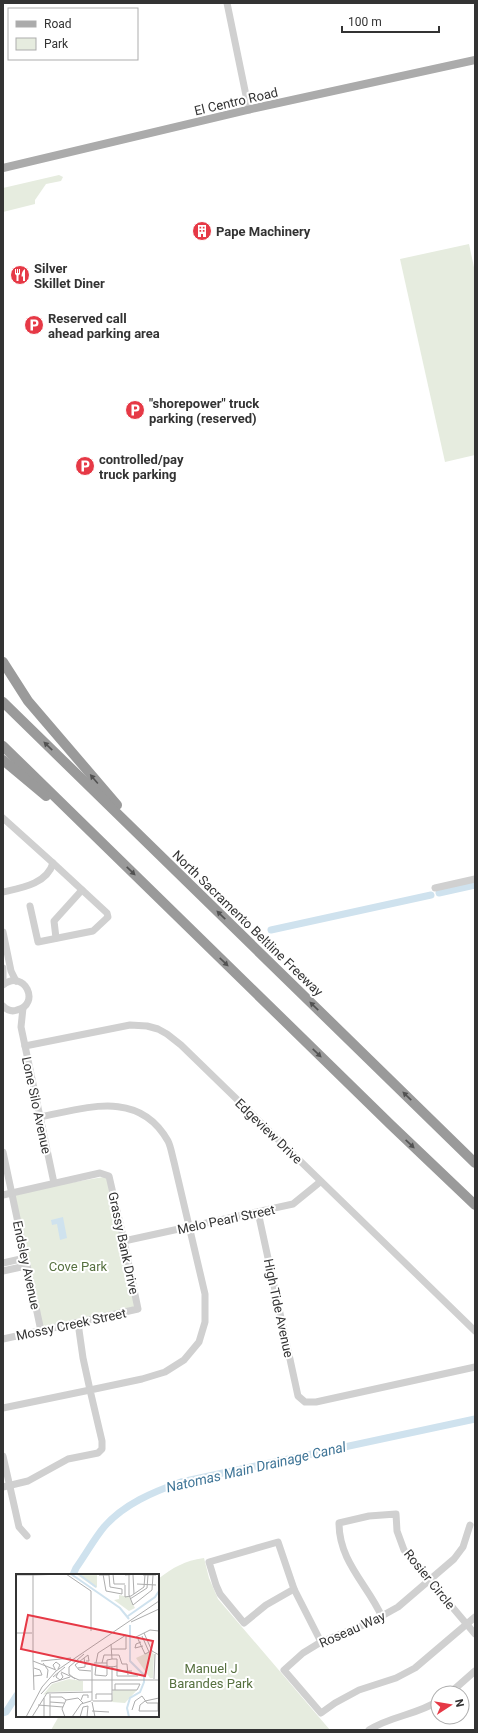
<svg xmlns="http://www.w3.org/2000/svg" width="478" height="1733" viewBox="0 0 478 1733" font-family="Roboto,sans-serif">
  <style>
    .green { fill: #e6ecdf }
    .water { fill: #cfe2ee }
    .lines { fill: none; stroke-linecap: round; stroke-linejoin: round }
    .canal { stroke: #cfe2ee; stroke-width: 7 }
    .minor { stroke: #d0d0d0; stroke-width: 7 }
    .major { stroke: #ababab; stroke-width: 8 }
    .highway { stroke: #9a9a9a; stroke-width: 10 }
    .oneway { fill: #525252 }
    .labels { text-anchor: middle; stroke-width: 4; stroke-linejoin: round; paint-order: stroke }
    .street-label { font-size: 13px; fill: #333; stroke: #fff }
    .poi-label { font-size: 13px; font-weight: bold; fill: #333; stroke: #fff; text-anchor: start }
    .park-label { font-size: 13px; fill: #56703f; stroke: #fff }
    .water-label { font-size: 14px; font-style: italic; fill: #3f7597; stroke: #fff }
    .inset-river { fill: none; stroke: #cfe2ee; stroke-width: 2 }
    .inset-road { fill: none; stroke: #adadad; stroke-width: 1 }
    .view { fill: #e63946; fill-opacity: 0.15; stroke: #e63946; stroke-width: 2 }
    .inset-edge { fill: none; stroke: #333; stroke-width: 2 }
  </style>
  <rect width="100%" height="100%" fill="#fff"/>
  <g class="green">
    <path d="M59,175L63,177L61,181L46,184L35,200V204L3,212V188Z"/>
    <path d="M469,244L475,272V455L445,462L400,259Z"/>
    <path d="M109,1176L138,1309L41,1331L12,1193Z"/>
    <path d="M204,1558L209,1578L218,1599L330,1730H51L59,1716H158V1579C174,1567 184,1561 204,1558Z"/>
  </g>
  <path class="water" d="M63,1217L67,1238L60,1240L57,1224L52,1225L51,1220Z"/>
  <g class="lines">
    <g class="canal">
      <path d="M439,893L475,885"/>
      <path d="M271,930L431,895"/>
      <path d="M73,1575L76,1568C86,1554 94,1539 104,1527C124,1504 153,1492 181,1482L475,1419"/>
      <path d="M3,1713L6,1712L17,1695"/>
    </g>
    <g class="minor">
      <path d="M227,3L249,110"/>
      <path d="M3,818L53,863C47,884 21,888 3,892"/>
      <path d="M435,888L475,879"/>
      <path d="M30,906L38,942L93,931L108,917L107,913L53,863"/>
      <path d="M3,932L11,971L16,981"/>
      <path d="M56,938L54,921L82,890"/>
      <path d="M3,968V984"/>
      <path d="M3,985C25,968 41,1005 17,1010C12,1012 7,1010 3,1006"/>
      <path d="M23,1008L21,1027L54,1183"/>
      <path d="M25,1046L130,1025L147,1026L158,1029L167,1034L181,1045L475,1331"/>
      <path d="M3,1152L41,1331"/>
      <path d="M3,1195L100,1173L109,1176L124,1241L138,1309L3,1339"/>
      <path d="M258,1212L298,1396L305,1402H316L475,1367"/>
      <path d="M124,1241L293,1204L320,1182"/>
      <path d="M3,1263L25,1258"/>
      <path d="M3,1271L26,1266"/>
      <path d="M3,1408L90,1390L83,1358L78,1323"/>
      <path d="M3,1456L19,1527L27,1536"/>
      <path d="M3,1487L28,1481L68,1459L98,1453L102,1449V1441L90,1390L142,1379L165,1372L184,1360L199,1342L205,1322V1294L174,1162C172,1155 171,1147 168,1141C139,1089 86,1108 40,1117"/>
      <path d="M470,1525L463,1547L454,1559L398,1607L371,1622L321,1642L303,1653L284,1670L321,1713L335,1703L359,1690L396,1678L415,1668L475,1617"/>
      <path d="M278,1542L294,1589L266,1605L244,1623L220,1594L216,1585L209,1562Z"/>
      <path d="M294,1589L321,1642"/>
      <path d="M382,1617C368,1585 339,1562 339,1523L369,1516L396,1514L397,1531L404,1550L475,1634"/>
      <path d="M450,1693L475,1671"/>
      <path d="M369,1730C390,1716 417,1715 438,1701"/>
    </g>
    <path class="major" d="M3,168L260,107L475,60"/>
    <g class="highway">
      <path d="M3,662L28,701L117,805"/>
      <path d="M3,702L475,1163"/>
      <path d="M3,746L391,1125L475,1205"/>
      <path d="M3,760L46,796"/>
    </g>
  </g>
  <defs><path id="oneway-solid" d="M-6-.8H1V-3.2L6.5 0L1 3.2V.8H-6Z"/></defs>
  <g class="oneway">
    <use href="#oneway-solid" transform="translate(48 746) rotate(-136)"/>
    <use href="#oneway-solid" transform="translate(94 779) rotate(-130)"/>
    <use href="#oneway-solid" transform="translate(131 871) rotate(44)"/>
    <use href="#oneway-solid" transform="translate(221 915) rotate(-136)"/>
    <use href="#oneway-solid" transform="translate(224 962) rotate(44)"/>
    <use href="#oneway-solid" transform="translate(314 1006) rotate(-136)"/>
    <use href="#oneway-solid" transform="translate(317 1053) rotate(44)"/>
    <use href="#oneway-solid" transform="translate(407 1096) rotate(-136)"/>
    <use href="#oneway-solid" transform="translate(410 1144) rotate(43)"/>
  </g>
  <defs>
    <symbol id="building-disc" viewBox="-11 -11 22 22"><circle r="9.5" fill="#e63946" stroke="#fff"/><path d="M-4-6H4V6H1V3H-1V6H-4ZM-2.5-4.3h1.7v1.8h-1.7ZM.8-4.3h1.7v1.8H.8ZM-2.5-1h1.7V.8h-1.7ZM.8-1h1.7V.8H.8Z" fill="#fff"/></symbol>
    <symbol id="restaurant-disc" viewBox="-11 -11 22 22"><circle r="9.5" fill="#e63946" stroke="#fff"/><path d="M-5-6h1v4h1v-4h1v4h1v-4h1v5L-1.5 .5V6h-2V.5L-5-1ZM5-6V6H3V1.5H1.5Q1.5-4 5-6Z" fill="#fff"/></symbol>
    <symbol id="parking-disc" viewBox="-11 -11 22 22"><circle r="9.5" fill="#e63946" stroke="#fff"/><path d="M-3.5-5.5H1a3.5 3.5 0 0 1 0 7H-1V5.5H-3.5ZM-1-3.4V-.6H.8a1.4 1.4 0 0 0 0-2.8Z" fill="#fff"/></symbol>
  </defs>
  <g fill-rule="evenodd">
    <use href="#building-disc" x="191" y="220" width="22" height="22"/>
    <use href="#restaurant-disc" x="9" y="264" width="22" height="22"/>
    <use href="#parking-disc" x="23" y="314" width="22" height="22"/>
    <use href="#parking-disc" x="124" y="399" width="22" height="22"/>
    <use href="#parking-disc" x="74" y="455" width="22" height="22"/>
  </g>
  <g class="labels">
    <g class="street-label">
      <text transform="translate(236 101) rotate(-13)" y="5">El Centro Road</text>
      <text transform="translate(248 923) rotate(44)" y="5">North Sacramento Beltline Freeway</text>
      <text transform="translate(37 1105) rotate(78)" y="5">Lone Silo Avenue</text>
      <text transform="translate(269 1131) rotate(44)" y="5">Edgeview Drive</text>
      <text transform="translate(226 1219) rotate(-12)" y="5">Melo Pearl Street</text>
      <text transform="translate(124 1243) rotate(78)" y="5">Grassy Bank Drive</text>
      <text transform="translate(27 1265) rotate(78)" y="5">Endsley Avenue</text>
      <text transform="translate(279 1308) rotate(78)" y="5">High Tide Avenue</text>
      <text transform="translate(71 1324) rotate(-12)" y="5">Mossy Creek Street</text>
      <text transform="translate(430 1579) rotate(51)" y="5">Rosier Circle</text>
      <text transform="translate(352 1629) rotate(-24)" y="5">Roseau Way</text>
    </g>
    <g class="poi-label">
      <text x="216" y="236">Pape Machinery</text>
      <text x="34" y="273">Silver<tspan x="34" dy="15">Skillet Diner</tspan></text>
      <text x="48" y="323">Reserved call<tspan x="48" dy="15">ahead parking area</tspan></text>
      <text x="149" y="408">"shorepower" truck<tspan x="149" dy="15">parking (reserved)</tspan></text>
      <text x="99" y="464">controlled/pay<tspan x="99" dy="15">truck parking</tspan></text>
    </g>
    <g class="park-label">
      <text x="78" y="1271">Cove Park</text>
      <text x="211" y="1673">Manuel J<tspan x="211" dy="15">Barandes Park</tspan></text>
    </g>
    <g class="water-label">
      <text transform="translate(256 1467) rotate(-13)" y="5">Natomas Main Drainage Canal</text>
    </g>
  </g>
  <g transform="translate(16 1574)">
    <rect width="143" height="143" fill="#fff"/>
    <path d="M60,0H81V13L80,14ZM103,21L113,23L119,34L113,37L98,26L103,25ZM135,77L138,80L137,104H134L120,84ZM53,105L67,107V117L34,118L27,121L36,110ZM97,116H121L109,129L96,128Z" fill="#e6ecdf"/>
    <path class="inset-river" d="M55,0L104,34L113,45M64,1L80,13M112,42L139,23L143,17M113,143L111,134L114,124L124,118L128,108V101L114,87V51"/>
    <path class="inset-road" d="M17,0V87M50,0L75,17V57M87,0L90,17L106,20V15M97,0L98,10H109M0,1H17M17,1L49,0M83,1H93L94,13L106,15M109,1L123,0M113,1V21L117,31L136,16L137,1M117,1L118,20M127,1H140M121,10L140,11M109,11V23L115,22L128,13L129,1M114,25L131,14L132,1M115,48L143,35M0,59H16M128,59L136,77L143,81M120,63L134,56L143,57M122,65L129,80L133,78L126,62M125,68L120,70L119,74L127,72M95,70L96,85M68,84L72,81L73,87H70M17,87L18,116M17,87L40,96M25,87L55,84M27,89L32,96L31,104M78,89H91M80,89L82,79L110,61V75H96M86,89L88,81H103L106,90H111L112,101M69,90L68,84L59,91L63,96L75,97M76,90V127M101,92L96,93L91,92H80L79,101L90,102L91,101V86L96,85H101V102H122M18,94L24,96L26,101L18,102M62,94L69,93V90H75M39,95L37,91L40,88L44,91L42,95M101,97H116M45,98L63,106H143M42,99L40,103L44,106L47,103L45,99M37,103L49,93M59,105L53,100V93L68,80M138,105L139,80M96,116H121L124,110H99V116M25,120L35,109L54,103M34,123H46L50,126M28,124V143M80,125V120H96M65,126L67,121H72V124M77,127H96V92M34,128L48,129M76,128L79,143M142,129V137H123L124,131L129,127L143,124M22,131L47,133M116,136L119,127L126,122L131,129H143M76,137L93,138M10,143L26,113L40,97L143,27M16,143L31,119L76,118M34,143V120M49,143L46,135L50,126L62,124L67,129M56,143L65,130L75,127M64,143L67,133L72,132L71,143H68"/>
    <path class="view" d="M12,41L137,67L129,102L5,75Z"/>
    <rect width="143" height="143" class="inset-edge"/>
  </g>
  <rect width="478" height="1733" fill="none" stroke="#333333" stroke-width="8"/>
  <rect x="8" y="8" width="130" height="52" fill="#ffffff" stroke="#adadad"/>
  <rect x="16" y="21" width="20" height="6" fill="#ababab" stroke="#adadad"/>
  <text x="44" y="28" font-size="12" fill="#333333">Road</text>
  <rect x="16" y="38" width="20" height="12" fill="#e6ecdf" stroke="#adadad"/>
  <text x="44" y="48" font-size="12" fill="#333333">Park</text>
  <g transform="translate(450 1705) rotate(78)"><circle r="19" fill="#ffffff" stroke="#adadad"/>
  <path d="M0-3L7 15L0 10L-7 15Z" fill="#e63946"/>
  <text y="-6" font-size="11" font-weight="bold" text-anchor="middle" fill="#333333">N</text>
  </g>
  <path d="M342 26v6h97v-6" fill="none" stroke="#333333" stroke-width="2"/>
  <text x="348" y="26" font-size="12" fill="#333333" stroke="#ffffff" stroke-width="3" paint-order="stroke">100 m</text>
</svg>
